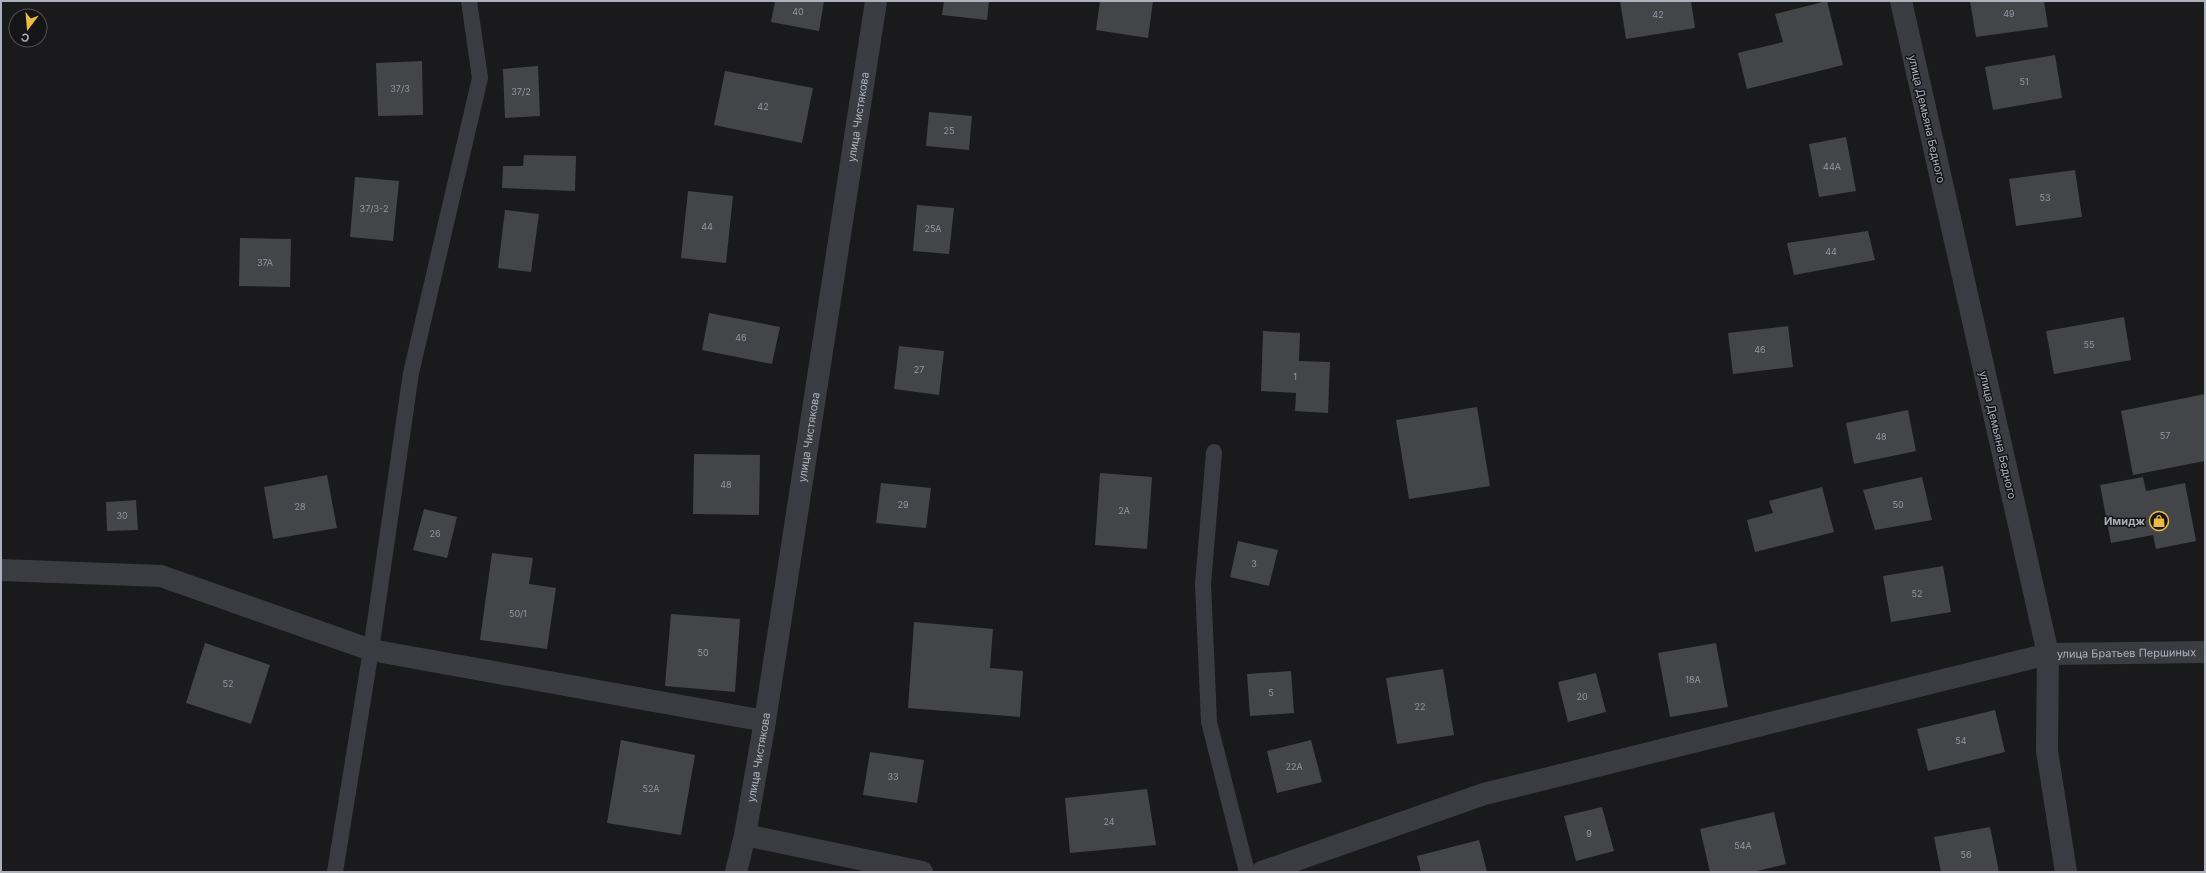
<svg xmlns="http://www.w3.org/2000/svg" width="2206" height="873" viewBox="0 0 2206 873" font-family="Inter,sans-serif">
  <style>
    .building { fill: #444549 }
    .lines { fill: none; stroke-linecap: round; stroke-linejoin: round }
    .service { stroke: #3b3c41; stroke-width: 16 }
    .minor { stroke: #3b3c41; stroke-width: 22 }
    .tertiary { stroke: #3b3c41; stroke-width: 22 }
    .labels { text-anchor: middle; stroke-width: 3; stroke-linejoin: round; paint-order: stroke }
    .number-label { font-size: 9px; fill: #93969e }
    .street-label { font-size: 11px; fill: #adb1bb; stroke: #151517 }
    .poi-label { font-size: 11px; font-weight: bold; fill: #adb1bb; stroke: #151517; text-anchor: end }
  </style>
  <rect width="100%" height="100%" fill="#1a1a1c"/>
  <g class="building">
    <path d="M775,1H824L819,31L771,22Z"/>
    <path d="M944,1H989L987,20L942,15Z"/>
    <path d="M1100,1H1153L1148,38L1096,30Z"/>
    <path d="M1620,1H1691L1695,28L1626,39Z"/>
    <path d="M1827,1L1843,65L1747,89L1738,53L1783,42L1775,14Z"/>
    <path d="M1970,1H2044L2048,27L1976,37Z"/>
    <path d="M2055,55L2062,98L1993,110L1985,67Z"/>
    <path d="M422,61L423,115L378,116L376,63Z"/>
    <path d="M538,66L540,116L505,118L503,69Z"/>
    <path d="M725,71L813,88L802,143L714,125Z"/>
    <path d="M929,112L972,116L969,150L926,146Z"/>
    <path d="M1846,137L1856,191L1819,197L1809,144Z"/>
    <path d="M524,155L576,156L575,191L502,188L503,166H523Z"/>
    <path d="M2075,170L2082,217L2016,226L2009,179Z"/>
    <path d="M355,177L399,181L393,241L350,237Z"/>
    <path d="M688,191L733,196L726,263L681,258Z"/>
    <path d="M917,205L954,208L949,254L913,251Z"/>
    <path d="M505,210L539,214L531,272L498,268Z"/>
    <path d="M1868,231L1875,260L1794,275L1787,243Z"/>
    <path d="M240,238L291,239L290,287L239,286Z"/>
    <path d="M709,313L780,327L772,364L702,350Z"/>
    <path d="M2124,317L2131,360L2054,374L2046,331Z"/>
    <path d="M1788,326L1793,367L1733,374L1728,333Z"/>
    <path d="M1263,331L1300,333L1299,361L1330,362L1328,413L1295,411L1296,393L1261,391Z"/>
    <path d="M899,346L944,351L939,395L894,389Z"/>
    <path d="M2205,394V461L2133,475L2121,411Z"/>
    <path d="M1477,407L1490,486L1409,499L1396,420Z"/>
    <path d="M1908,410L1916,451L1854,464L1846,423Z"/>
    <path d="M694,454L760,455L759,515L693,514Z"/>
    <path d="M1100,473L1152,477L1147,549L1095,545Z"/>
    <path d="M327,475L337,528L273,539L264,487Z"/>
    <path d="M1922,477L1932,520L1875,530L1863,490Z"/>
    <path d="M2143,477L2146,491L2185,483L2196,541L2156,549L2153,535L2111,543L2100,485Z"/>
    <path d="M881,483L931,488L926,528L876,523Z"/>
    <path d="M1822,487L1834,532L1755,552L1747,520L1773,513L1769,501Z"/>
    <path d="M136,500L138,530L107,531L106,502Z"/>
    <path d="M424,509L457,517L447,558L413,550Z"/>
    <path d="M1238,541L1278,550L1269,586L1230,577Z"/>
    <path d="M492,553L533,558L529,584L556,588L547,649L480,640Z"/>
    <path d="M1943,566L1951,612L1891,622L1883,576Z"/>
    <path d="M671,614L740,619L735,692L665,686Z"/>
    <path d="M914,622L993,629L990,668L1023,671L1020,717L908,708Z"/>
    <path d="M205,643L270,665L251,724L186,703Z"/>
    <path d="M1716,643L1728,707L1670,717L1658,653Z"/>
    <path d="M1443,669L1454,735L1397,744L1386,678Z"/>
    <path d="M1291,671L1294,713L1250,716L1247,674Z"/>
    <path d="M1596,673L1606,712L1568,722L1558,682Z"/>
    <path d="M1995,710L2005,752L1928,771L1917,729Z"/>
    <path d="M621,740L695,755L681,835L607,823Z"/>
    <path d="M1311,740L1322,782L1277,793L1267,751Z"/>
    <path d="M870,752L924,760L917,803L863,795Z"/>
    <path d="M1147,789L1156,845L1070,853L1065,798Z"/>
    <path d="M1602,807L1614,851L1576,861L1564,816Z"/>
    <path d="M1774,812L1786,864L1753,872H1710L1700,829Z"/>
    <path d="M1990,827L1999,872H1941L1934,837Z"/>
    <path d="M1479,840L1487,872H1421L1417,856Z"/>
  </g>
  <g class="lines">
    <g class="service">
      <path d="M1214,452L1203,584L1209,722L1247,872"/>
      <path d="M335,872L371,650L411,373L480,78L469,1"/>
    </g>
    <g class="minor">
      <path d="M1,570L161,576L371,650L765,721"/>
      <path d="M745,835L922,872"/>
      <path id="s1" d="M736,872L745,835L765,721L876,1"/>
      <path d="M1262,872L1484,794L2048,654L1901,1"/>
    </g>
    <path class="tertiary" id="s2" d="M2066,872L2047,751L2048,654L2205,652"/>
  </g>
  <defs>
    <symbol id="shop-ring" viewBox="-11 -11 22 22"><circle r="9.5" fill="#151517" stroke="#ebbb43" stroke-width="1.5"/><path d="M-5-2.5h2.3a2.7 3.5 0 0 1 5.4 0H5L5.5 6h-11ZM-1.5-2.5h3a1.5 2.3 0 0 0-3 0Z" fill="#ebbb43"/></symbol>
  </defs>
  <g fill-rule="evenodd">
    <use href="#shop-ring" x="2148" y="510" width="22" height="22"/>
  </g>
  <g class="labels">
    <g class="number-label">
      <text x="798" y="15">40</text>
      <text x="2009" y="17">49</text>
      <text x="1658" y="18">42</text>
      <text x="2024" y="85">51</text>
      <text x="400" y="92">37/3</text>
      <text x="521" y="95">37/2</text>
      <text x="763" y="110">42</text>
      <text x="949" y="134">25</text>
      <text x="1832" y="170">44А</text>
      <text x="2045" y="201">53</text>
      <text x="374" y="212">37/3-2</text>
      <text x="707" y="230">44</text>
      <text x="933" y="232">25А</text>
      <text x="1831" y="255">44</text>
      <text x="265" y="266">37А</text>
      <text x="741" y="341">46</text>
      <text x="2089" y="348">55</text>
      <text x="1760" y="353">46</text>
      <text x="919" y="373">27</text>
      <text x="1295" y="380">1</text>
      <text x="2165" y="439">57</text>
      <text x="1881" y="440">48</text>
      <text x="726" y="488">48</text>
      <text x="903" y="508">29</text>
      <text x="1898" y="508">50</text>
      <text x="300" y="510">28</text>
      <text x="1124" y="514">2А</text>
      <text x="122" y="519">30</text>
      <text x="435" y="537">26</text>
      <text x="1254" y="567">3</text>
      <text x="1917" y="597">52</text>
      <text x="518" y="617">50/1</text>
      <text x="703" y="656">50</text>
      <text x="1693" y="683">18А</text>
      <text x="228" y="687">52</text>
      <text x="1271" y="696">5</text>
      <text x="1582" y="700">20</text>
      <text x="1420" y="710">22</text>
      <text x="1961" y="744">54</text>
      <text x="1294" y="770">22А</text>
      <text x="893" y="780">33</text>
      <text x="651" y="792">52А</text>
      <text x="1109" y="825">24</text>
      <text x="1589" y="837">9</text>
      <text x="1743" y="849">54А</text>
      <text x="1966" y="858">56</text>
    </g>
    <g class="street-label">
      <text dy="4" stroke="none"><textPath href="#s1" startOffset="765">улица Чистякова</textPath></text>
      <text transform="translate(1927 119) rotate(77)" y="4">улица Демьяна Бедного</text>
      <text transform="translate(1998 435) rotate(77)" y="4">улица Демьяна Бедного</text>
      <text dy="4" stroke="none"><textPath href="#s1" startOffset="441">улица Чистякова</textPath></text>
      <text dy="4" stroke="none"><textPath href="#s2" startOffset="298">улица Братьев Першиных</textPath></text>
      <text dy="4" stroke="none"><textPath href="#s1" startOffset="117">улица Чистякова</textPath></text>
    </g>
    <g class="poi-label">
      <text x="2145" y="525">Имидж</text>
    </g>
  </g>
  <rect width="2206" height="873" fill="none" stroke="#adb1bb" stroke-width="4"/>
  <g transform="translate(28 28) rotate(196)"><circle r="19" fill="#151517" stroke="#525359"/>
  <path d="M0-3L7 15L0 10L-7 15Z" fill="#ebbb43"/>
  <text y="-6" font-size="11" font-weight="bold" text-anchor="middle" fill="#adb1bb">С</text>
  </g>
</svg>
